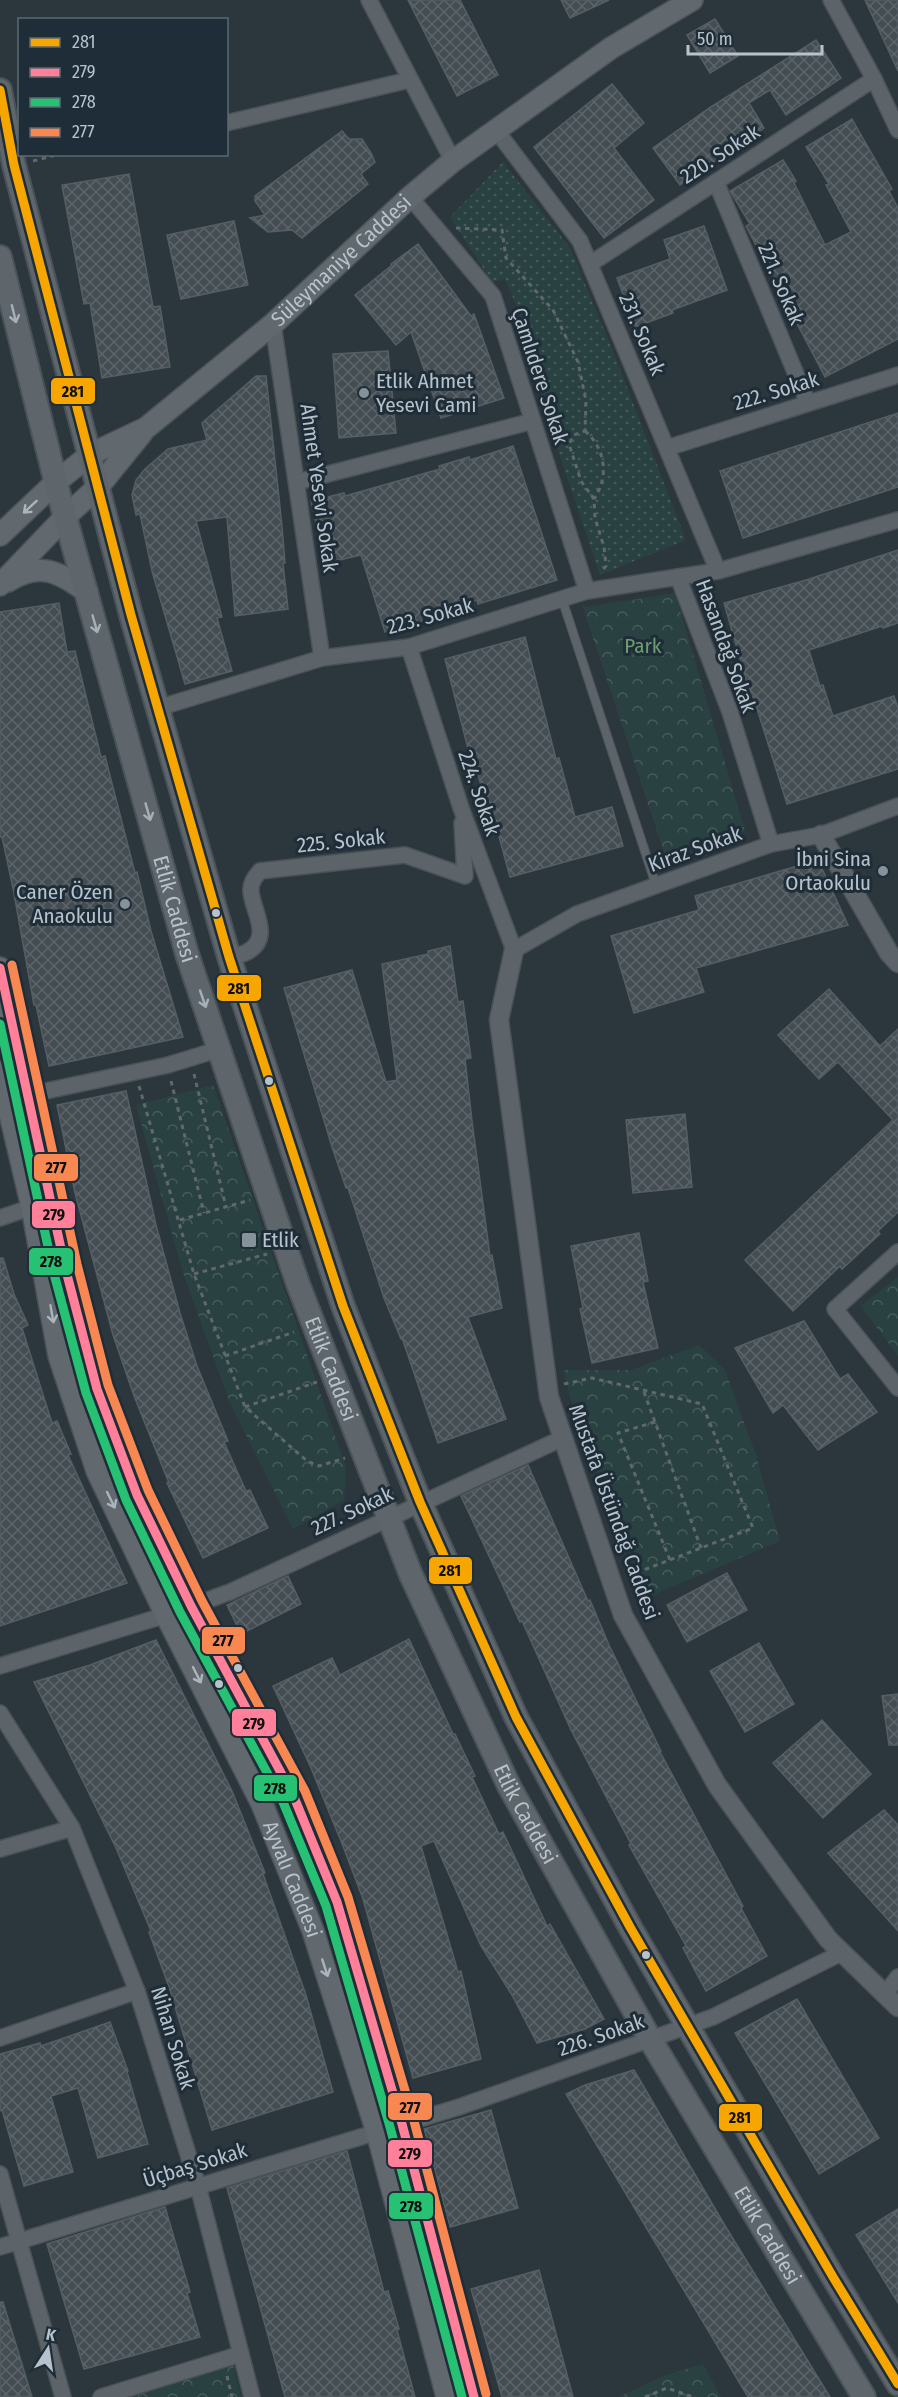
<svg xmlns="http://www.w3.org/2000/svg" width="898" height="2397" viewBox="0 0 898 2397" font-family="'Fira Sans Condensed',sans-serif">
  <style>
    .grass { fill: url(#grass-dots) }
    .forest { fill: url(#forest-crowns) }
    .building { fill: url(#building-cross-hatch); stroke: #545e64; stroke-width: 1.5 }
    .lines { fill: none; stroke-linecap: round; stroke-linejoin: round }
    .service-casing { stroke: #4b5257; stroke-width: 10 }
    .minor-casing { stroke: #4b5257; stroke-width: 18 }
    .tertiary-casing { stroke: #4b5257; stroke-width: 21 }
    .secondary-casing { stroke: #4b5257; stroke-width: 24 }
    .primary-casing { stroke: #4a5359; stroke-width: 26 }
    .path { stroke: #61686d; stroke-width: 3; stroke-dasharray: 4.5 4.5; stroke-linecap: butt }
    .service { stroke: #5d6469; stroke-width: 8 }
    .minor { stroke: #5d6469; stroke-width: 15 }
    .tertiary { stroke: #5d6469; stroke-width: 18 }
    .secondary { stroke: #61686e; stroke-width: 21 }
    .primary { stroke: #5f666b; stroke-width: 22 }
    .bus-1-casing { stroke: #1f2d38; stroke-width: 14 }
    .bus-2-casing { stroke: #1f2d38; stroke-width: 14 }
    .bus-3-casing { stroke: #1f2d38; stroke-width: 14 }
    .bus-4-casing { stroke: #1f2d38; stroke-width: 14 }
    .bus-1 { stroke: #f7a600; stroke-width: 9 }
    .bus-2 { stroke: #ff8098; stroke-width: 9 }
    .bus-3 { stroke: #26c172; stroke-width: 9 }
    .bus-4 { stroke: #f88751; stroke-width: 9 }
    .oneway { stroke: #a5b0b9 }
    .oneway2 { stroke: #aab5be }
    .poi-dot { fill: #86929a; stroke: #1f2d38; stroke-width: 2 }
    .bus-dot { fill: #b7c3cc; stroke: #1f2d38; stroke-width: 2 }
    .labels { text-anchor: middle; stroke-width: 6; stroke-linejoin: round; paint-order: stroke }
    .street-label { font-size: 21px; fill: #b7c3cc; stroke: #1f2d38 }
    .poi-label { font-size: 21px; fill: #b7c3cc; stroke: #1f2d38; text-anchor: start }
    .park-label { font-size: 21px; fill: #6d9e70; stroke: #1f2d38 }
    .line-badge { stroke: #1f2d38; stroke-width: 2 }
    .pale-badge-label { font-size: 16px; text-anchor: middle; font-weight: bold; fill: #111 }
  </style>
  <defs>
    <pattern id="grass-dots" width="8" height="8" patternUnits="userSpaceOnUse" patternTransform="scale(1.5)"><rect width="8" height="8" fill="#294241"/><path d="M2 2h.1M6 6h.1" fill="none" stroke="#465c5b" stroke-width="1.8" stroke-linecap="round"/></pattern>
    <pattern id="forest-crowns" width="20" height="18" patternUnits="userSpaceOnUse" patternTransform="scale(1.5)"><rect width="20" height="18" fill="#294241"/><path d="M2 6a3 3 0 1 1 6 0M12 15a3 3 0 1 1 6 0" fill="none" stroke="#465c5b"/></pattern>
    <pattern id="building-cross-hatch" width="8" height="8" patternUnits="userSpaceOnUse" patternTransform="scale(1.5)"><rect width="8" height="8" fill="#444d52"/><path d="M0 0l8 8M0 8l8-8" fill="none" stroke="#5d656a"/></pattern>
  </defs>
  <rect width="100%" height="100%" fill="#2c363d"/>
  <path class="grass" d="M503,162L570,248L616,359L686,540L600,575L527,359L531,339L505,279L492,282L450,217Z"/>
  <g class="forest">
    <path d="M675,593L745,831L665,855L582,605L588,607Z"/>
    <path d="M213,1085L346,1467L344,1500L293,1529L230,1403L183,1273L136,1105Z"/>
    <path d="M898,1277V1356L861,1306Z"/>
    <path d="M699,1345L725,1370L756,1455L780,1541L648,1597L579,1430L563,1370H631Z"/>
    <path d="M233,2364L241,2397H132Z"/>
    <path d="M703,2364L721,2397H619L665,2375Z"/>
  </g>
  <g class="building">
    <path d="M408,0H460L498,75L457,96Z"/>
    <path d="M561,0H609L570,18Z"/>
    <path d="M865,0H898V71L871,13Z"/>
    <path d="M715,19L738,56L710,73L687,35Z"/>
    <path d="M816,40L841,78L786,115L770,90L749,103L764,128L680,185L653,148L709,108Z"/>
    <path d="M612,84L644,123L614,148L654,200L604,238L534,147Z"/>
    <path d="M852,119L892,189L889,191L898,208V339L825,377L746,226L750,224L730,191L783,160L796,181L794,183L825,245L851,232L826,185L829,184L806,147Z"/>
    <path d="M342,131L349,139H362L371,153L375,162L361,174L368,184L302,238L292,230L268,232L250,218L265,215L255,201V196Z"/>
    <path d="M129,174L153,307L160,306L170,367L102,378L90,303L84,304L62,185Z"/>
    <path d="M234,221L248,285L181,299L167,235Z"/>
    <path d="M704,226L727,290L672,310L673,313L635,327L617,278L670,259L664,240Z"/>
    <path d="M418,244L471,316L474,314L504,398L441,418L411,332L396,345L355,295L392,265L391,264Z"/>
    <path d="M388,351L396,433L339,438L333,354Z"/>
    <path d="M256,376H266L282,526L285,563H283L288,609L235,616L227,517L196,521L222,617L217,618L232,671L185,684L152,571L140,514L136,515L132,495L136,480L145,469L168,449L207,440L202,423Z"/>
    <path d="M898,413V487L743,538L720,471Z"/>
    <path d="M513,446L557,580L478,604L477,600L421,617L422,621L385,632L361,555L326,563L311,501L344,493L345,496L440,469L439,466L469,457L470,460Z"/>
    <path d="M898,550V623L883,628L882,626L809,650L820,686L823,685L833,716L894,696L898,708V769L787,804L753,696L751,697L724,603L806,580Z"/>
    <path d="M59,603L67,652L75,651L101,757L105,756L135,873L137,872L151,931L183,1037L49,1066L36,1005H34L13,888L2,837H0V612Z"/>
    <path d="M525,637L556,759L559,758L575,817L612,807L623,846L510,877L497,829L493,830L476,767L473,768L445,659Z"/>
    <path d="M818,860L848,925L696,968L704,992L634,1013L611,936L699,910L695,896Z"/>
    <path d="M450,946L458,1002L463,1001L471,1058L465,1059L472,1121L490,1256L492,1255L502,1308L468,1317L506,1419L438,1443L402,1338L401,1339L384,1298L348,1188H346L332,1147L284,988L352,970L386,1082L397,1080L382,964L428,954V951Z"/>
    <path d="M829,989L880,1046L898,1029V1212L878,1231L880,1234L842,1269L840,1266L793,1311L745,1260L893,1120L838,1062L819,1079L778,1035Z"/>
    <path d="M126,1091L156,1225L180,1313L197,1366L228,1441L224,1442L246,1491L250,1490L268,1528L203,1558L167,1483H169L134,1396L113,1335L75,1193L57,1105Z"/>
    <path d="M685,1114L692,1187L633,1193L626,1120Z"/>
    <path d="M639,1233L648,1281L643,1282L658,1348L592,1363L580,1309L583,1308L571,1246Z"/>
    <path d="M0,1258H3L14,1294L28,1325L22,1328L52,1423L57,1421L71,1454L68,1455L127,1583L0,1626Z"/>
    <path d="M804,1321L840,1379L848,1374L877,1412L818,1450L783,1405L773,1413L735,1348Z"/>
    <path d="M528,1465L588,1601L590,1600L609,1645L661,1751L660,1752L743,1906L741,1908L767,1956L706,1991L683,1948L686,1946L629,1845L631,1844L571,1730L522,1621L520,1622L461,1496Z"/>
    <path d="M727,1573L747,1610L687,1642L667,1605Z"/>
    <path d="M288,1576L301,1604L241,1634L227,1605Z"/>
    <path d="M409,1639L453,1734H455L475,1776L472,1777L499,1834L503,1832L547,1926L550,1924L604,2019L585,2029L537,2043L512,1995L481,1946L434,1841L421,1846L458,1972L461,1971L481,2059L413,2078L363,1899L343,1846L311,1768L273,1686L332,1658L340,1675Z"/>
    <path d="M156,1640L232,1791L265,1873L263,1874L306,1995L333,2092L212,2130L170,1990L149,1932L151,1931L116,1848L34,1682L90,1665Z"/>
    <path d="M759,1643L794,1704L745,1732L710,1671Z"/>
    <path d="M898,1694V1745H889L882,1696Z"/>
    <path d="M822,1720L871,1774L823,1818L773,1763Z"/>
    <path d="M884,1810L898,1825V1931L828,1853Z"/>
    <path d="M797,1999L879,2138L819,2174L735,2033Z"/>
    <path d="M110,2022L128,2071L127,2072L148,2144L98,2158L78,2088L51,2096L73,2172L24,2186L2,2110L0,2111V2054L40,2043L41,2046Z"/>
    <path d="M634,2070L724,2224L830,2397H748L566,2094L585,2085Z"/>
    <path d="M491,2110L518,2208L450,2227L424,2129Z"/>
    <path d="M347,2151L384,2292L388,2291L399,2329L397,2330L415,2397H285L237,2224L227,2188Z"/>
    <path d="M165,2207L190,2292L187,2293L200,2337L84,2369L47,2244Z"/>
    <path d="M898,2209V2303L856,2235Z"/>
    <path d="M539,2270L573,2397H502L471,2289Z"/>
    <path d="M0,2302H3L32,2397H0Z"/>
  </g>
  <g class="lines">
    <defs>
      <path id="service" d="M562,599L656,885"/>
      <g id="minor">
        <path d="M369,0L453,161"/>
        <path d="M831,0L874,79L898,130"/>
        <path d="M226,123L409,80"/>
        <path d="M496,130L580,241L718,571"/>
        <path d="M716,182L808,403"/>
        <path d="M410,197L493,296L587,591"/>
        <path d="M590,264L874,79"/>
        <path d="M273,324L322,658"/>
        <path d="M667,448L898,375"/>
        <path d="M297,482L533,421"/>
        <path d="M409,647L461,808L514,950L577,914L771,844L821,835L898,806"/>
        <path d="M158,708L322,658L409,647L587,591L678,577"/>
        <path d="M771,844L730,712L678,577L718,571L898,520"/>
        <path d="M229,957C235,956 242,955 247,952C273,938 253,912 251,892C250,883 255,877 260,871L405,855L465,876L462,823"/>
        <path d="M27,1095L168,1065L220,1049"/>
        <path d="M0,1218L32,1207"/>
        <path d="M898,1252L835,1309L898,1388"/>
        <path d="M0,1666L166,1615L230,1592L563,1438"/>
        <path d="M0,1713L72,1828L137,1991L198,2186L252,2397"/>
        <path d="M0,1849L72,1828"/>
        <path d="M884,1995L898,1977"/>
        <path d="M0,2038L137,1991"/>
        <path d="M0,2174L63,2397"/>
        <path d="M0,2247L459,2107L713,2017L841,1953"/>
        <path d="M101,2397L241,2354"/>
      </g>
      <g id="tertiary">
        <path d="M821,835L889,953L898,963"/>
        <path d="M514,950L499,1020L549,1397L623,1615L717,1785L828,1939L898,2007"/>
      </g>
      <g id="secondary">
        <path id="s1" d="M0,535L56,482L91,454L146,428L273,324L410,197L453,161L611,48L692,0"/>
        <path d="M8,581C40,561 60,572 87,592"/>
        <path d="M0,585L65,517L99,486L142,433"/>
        <path d="M0,968L65,1267L97,1389L137,1495L191,1606L294,1797L337,1902L402,2124L474,2397"/>
        <path id="s2" d="M0,1072L32,1207L59,1356L97,1471L166,1615L262,1804L313,1931L377,2132L447,2397"/>
      </g>
      <g id="primary">
        <path d="M0,90L14,165L131,615L229,957L343,1306L420,1502L516,1717L630,1927L833,2277L898,2384"/>
        <path id="s3" d="M0,257L59,495L187,954L298,1284L411,1575L509,1786L650,2039L864,2397"/>
      </g>
    </defs>
    <use href="#service" class="service-casing"/>
    <use href="#minor" class="minor-casing"/>
    <use href="#tertiary" class="tertiary-casing"/>
    <use href="#secondary" class="secondary-casing"/>
    <use href="#primary" class="primary-casing"/>
    <g class="path">
      <path d="M33,161L60,154"/>
      <path d="M456,228L502,230L506,258L553,310L578,362L586,401L585,431L574,435L569,444L581,481L594,499L595,518L604,547L606,566L601,573"/>
      <path d="M585,431C606,449 609,477 594,499"/>
      <path d="M194,1074L226,1207"/>
      <path d="M171,1081L204,1213"/>
      <path d="M139,1086L194,1274L245,1407L307,1461L319,1466L345,1458"/>
      <path d="M180,1220L250,1200"/>
      <path d="M194,1274L267,1254"/>
      <path d="M225,1356L294,1332"/>
      <path d="M564,1384L592,1378L702,1404L753,1528L628,1576"/>
      <path d="M644,1392L701,1548"/>
      <path d="M245,1407L317,1382"/>
      <path d="M655,1422L618,1433L670,1560"/>
      <path d="M227,2376L232,2397"/>
      <path d="M645,2397L667,2388L693,2397"/>
    </g>
    <use href="#service" class="service"/>
    <use href="#minor" class="minor"/>
    <use href="#tertiary" class="tertiary"/>
    <use href="#secondary" class="secondary"/>
    <use href="#primary" class="primary"/>
    <defs>
      <path id="bus-1" d="M0,90L14,165L131,615L229,957L343,1306L420,1502L516,1717L630,1927L833,2277L898,2384"/>
      <path id="bus-2" d="M0,968L65,1267L97,1389L137,1495L191,1606L294,1797L337,1902L402,2124L474,2397"/>
      <path id="bus-3" d="M0,1024L53,1270L86,1393L126,1500L180,1612L283,1802L326,1906L390,2127L462,2397"/>
      <path id="bus-4" d="M12,965L77,1264L108,1385L148,1490L202,1601L305,1791L348,1897L414,2121L486,2394"/>
    </defs>
    <use href="#bus-1" class="bus-1-casing"/>
    <use href="#bus-2" class="bus-2-casing"/>
    <use href="#bus-3" class="bus-3-casing"/>
    <use href="#bus-4" class="bus-4-casing"/>
    <use href="#bus-1" class="bus-1"/>
    <use href="#bus-2" class="bus-2"/>
    <use href="#bus-3" class="bus-3"/>
    <use href="#bus-4" class="bus-4"/>
  </g>
  <defs><path id="oneway-shaft" d="M-6 0H5M1.5-3L5.5 0L1.5 3" fill="none" stroke-width="1.6" stroke-linecap="round" stroke-linejoin="round" transform="scale(1.5)"/></defs>
  <g class="oneway">
    <use href="#oneway-shaft" transform="translate(14 314) rotate(76)"/>
    <use href="#oneway-shaft" transform="translate(95 624) rotate(74)"/>
    <use href="#oneway-shaft" transform="translate(148 812) rotate(74)"/>
    <use href="#oneway-shaft" transform="translate(203 999) rotate(71)"/>
  </g>
  <g class="oneway2">
    <use href="#oneway-shaft" transform="translate(30 507) rotate(137)"/>
    <use href="#oneway-shaft" transform="translate(52 1314) rotate(80)"/>
    <use href="#oneway-shaft" transform="translate(111 1500) rotate(64)"/>
    <use href="#oneway-shaft" transform="translate(197 1675) rotate(63)"/>
    <use href="#oneway-shaft" transform="translate(325 1968) rotate(72)"/>
  </g>
  <g class="poi-dot">
    <circle cx="364" cy="393" r="6"/>
    <circle cx="883" cy="871" r="6"/>
    <circle cx="125" cy="904" r="6"/>
    <rect x="241" y="1232" width="16" height="16" rx="3"/>
  </g>
  <g class="bus-dot">
    <circle cx="216" cy="913" r="5"/>
    <circle cx="269" cy="1081" r="5"/>
    <circle cx="238" cy="1668" r="5"/>
    <circle cx="219" cy="1684" r="5"/>
    <circle cx="646" cy="1955" r="5"/>
  </g>
  <g class="labels">
    <g class="street-label">
      <text transform="translate(720 154) rotate(-33)" y="7">220. Sokak</text>
      <text dy="7" stroke="none"><textPath href="#s1" startOffset="440">Süleymaniye Caddesi</textPath></text>
      <text transform="translate(781 284) rotate(67)" y="7">221. Sokak</text>
      <text transform="translate(642 334) rotate(67)" y="7">231. Sokak</text>
      <text transform="translate(540 376) rotate(72)" y="7">Çamlıdere Sokak</text>
      <text transform="translate(776 391) rotate(-17)" y="7">222. Sokak</text>
      <text transform="translate(319 488) rotate(82)" y="7">Ahmet Yesevi Sokak</text>
      <text transform="translate(430 616) rotate(-15)" y="7">223. Sokak</text>
      <text transform="translate(726 646) rotate(70)" y="7">Hasandağ Sokak</text>
      <text transform="translate(479 793) rotate(71)" y="7">224. Sokak</text>
      <text transform="translate(341 841) rotate(-6)" y="7">225. Sokak</text>
      <text transform="translate(695 849) rotate(-20)" y="7">Kiraz Sokak</text>
      <text dy="7" stroke="none"><textPath href="#s3" startOffset="675">Etlik Caddesi</textPath></text>
      <text dy="7" stroke="none"><textPath href="#s3" startOffset="1161">Etlik Caddesi</textPath></text>
      <text transform="translate(352 1511) rotate(-25)" y="7">227. Sokak</text>
      <text transform="translate(614 1512) rotate(70)" y="7">Mustafa Üstündağ Caddesi</text>
      <text dy="7" stroke="none"><textPath href="#s3" startOffset="1647">Etlik Caddesi</textPath></text>
      <text dy="7" stroke="none"><textPath href="#s2" startOffset="864">Ayvalı Caddesi</textPath></text>
      <text transform="translate(601 2035) rotate(-19)" y="7">226. Sokak</text>
      <text transform="translate(173 2038) rotate(73)" y="7">Nihan Sokak</text>
      <text transform="translate(195 2165) rotate(-17)" y="7">Üçbaş Sokak</text>
      <text dy="7" stroke="none"><textPath href="#s3" startOffset="2133">Etlik Caddesi</textPath></text>
    </g>
    <g class="poi-label">
      <text x="376" y="388">Etlik Ahmet<tspan x="376" dy="24">Yesevi Cami</tspan></text>
      <text x="871" y="866" text-anchor="end">İbni Sina<tspan x="871" dy="24">Ortaokulu</tspan></text>
      <text x="113" y="899" text-anchor="end">Caner Özen<tspan x="113" dy="24">Anaokulu</tspan></text>
      <text x="262" y="1247">Etlik</text>
    </g>
    <g class="park-label">
      <text x="643" y="653">Park</text>
    </g>
  </g>
  <g class="line-badge">
    <rect x="50" y="377" width="46" height="28" rx="6" fill="#f7a600"/>
    <rect x="216" y="974" width="46" height="28" rx="6" fill="#f7a600"/>
    <rect x="33" y="1153" width="46" height="29" rx="6" fill="#f88751"/>
    <rect x="31" y="1200" width="45" height="29" rx="6" fill="#ff8098"/>
    <rect x="28" y="1247" width="46" height="29" rx="6" fill="#26c172"/>
    <rect x="428" y="1556" width="45" height="29" rx="6" fill="#f7a600"/>
    <rect x="201" y="1626" width="45" height="29" rx="6" fill="#f88751"/>
    <rect x="231" y="1708" width="46" height="29" rx="6" fill="#ff8098"/>
    <rect x="253" y="1774" width="45" height="28" rx="6" fill="#26c172"/>
    <rect x="387" y="2092" width="46" height="29" rx="6" fill="#f88751"/>
    <rect x="718" y="2103" width="45" height="29" rx="6" fill="#f7a600"/>
    <rect x="387" y="2139" width="46" height="29" rx="6" fill="#ff8098"/>
    <rect x="388" y="2192" width="46" height="28" rx="6" fill="#26c172"/>
  </g>
  <g class="pale-badge-label">
    <text x="73" y="397">281</text>
    <text x="239" y="994">281</text>
    <text x="56" y="1173">277</text>
    <text x="54" y="1220">279</text>
    <text x="51" y="1267">278</text>
    <text x="450" y="1576">281</text>
    <text x="223" y="1646">277</text>
    <text x="254" y="1729">279</text>
    <text x="275" y="1794">278</text>
    <text x="410" y="2113">277</text>
    <text x="740" y="2123">281</text>
    <text x="410" y="2159">279</text>
    <text x="411" y="2212">278</text>
  </g>
  <rect x="18" y="18" width="210" height="138" fill="#1f2d38" stroke="#5c6973" stroke-width="1.5"/>
  <rect x="30" y="38" width="30" height="9" fill="#f7a600" stroke="#5c6973" stroke-width="1.5"/>
  <text x="72" y="48" font-size="18" fill="#b7c3cc">281</text>
  <rect x="30" y="68" width="30" height="9" fill="#ff8098" stroke="#5c6973" stroke-width="1.5"/>
  <text x="72" y="78" font-size="18" fill="#b7c3cc">279</text>
  <rect x="30" y="98" width="30" height="9" fill="#26c172" stroke="#5c6973" stroke-width="1.5"/>
  <text x="72" y="108" font-size="18" fill="#b7c3cc">278</text>
  <rect x="30" y="128" width="30" height="9" fill="#f88751" stroke="#5c6973" stroke-width="1.5"/>
  <text x="72" y="138" font-size="18" fill="#b7c3cc">277</text>
  <g transform="translate(48 2349) rotate(12)" stroke="#1f2d38" stroke-width="4.5" paint-order="stroke">
  <path d="M0-4.5L10 22L0 15L-10 22Z" fill="#b7c3cc"/>
  <text y="-9" font-size="16" font-weight="bold" text-anchor="middle" fill="#b7c3cc">K</text>
  </g>
  <path d="M688 45v9h134v-9" fill="none" stroke="#b7c3cc" stroke-width="3"/>
  <text x="697" y="45" font-size="18" fill="#b7c3cc" stroke="#1f2d38" stroke-width="4.5" paint-order="stroke">50 m</text>
</svg>
